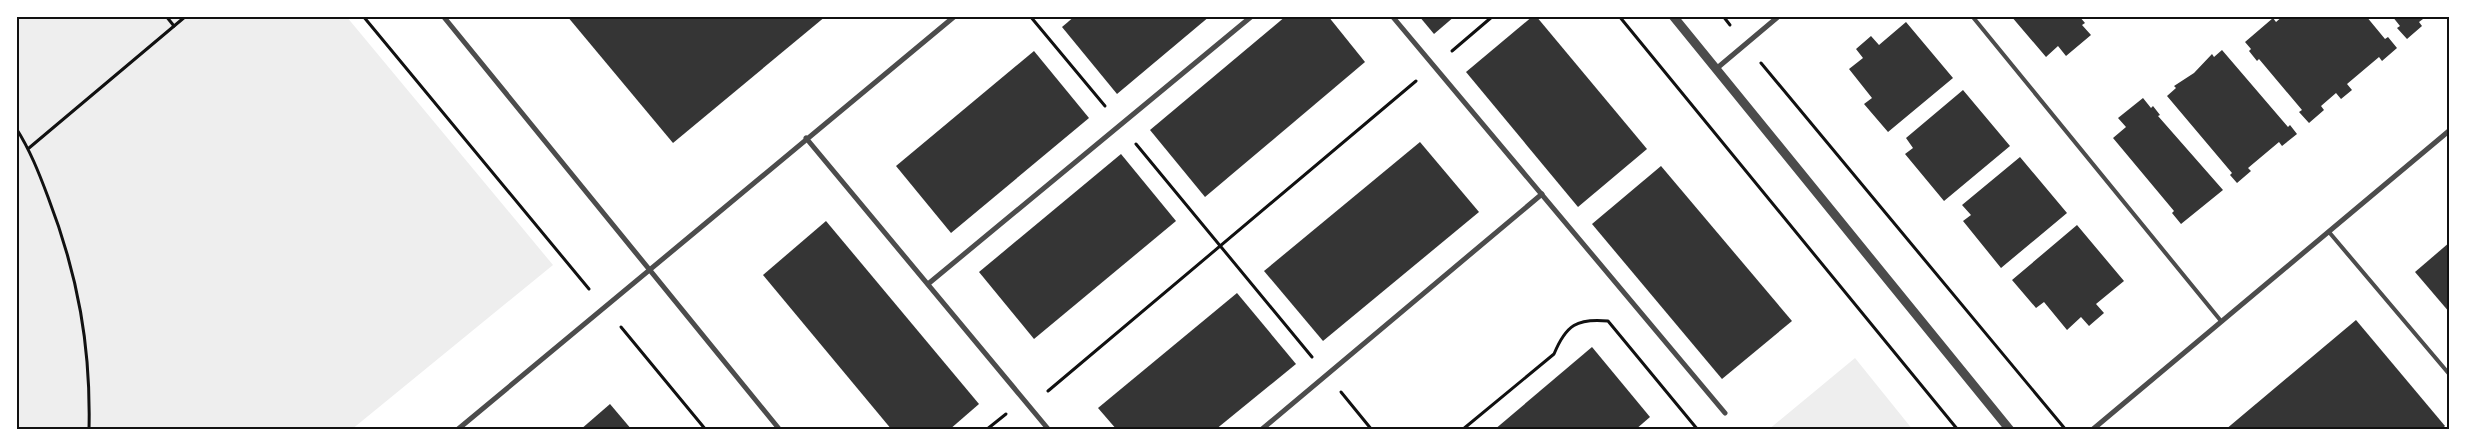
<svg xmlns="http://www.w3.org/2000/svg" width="2466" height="446" viewBox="0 0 2466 446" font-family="Roboto,sans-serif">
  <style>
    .green { fill: #eee }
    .building { fill: #353535 }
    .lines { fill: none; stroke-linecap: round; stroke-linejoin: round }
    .path { stroke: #111; stroke-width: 3 }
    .service { stroke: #4c4c4c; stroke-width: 4 }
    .minor { stroke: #4c4c4c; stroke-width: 5 }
    .tertiary { stroke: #4c4c4c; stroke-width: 9 }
    .neatline { fill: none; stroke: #111; stroke-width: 2 }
  </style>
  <rect width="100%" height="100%" fill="#fff"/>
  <g class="green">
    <path d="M16,16H346L553,265L351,430H16Z"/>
    <path d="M1855,358L1913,430H1768Z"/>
  </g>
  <g class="building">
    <path d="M567,16H826L673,143Z"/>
    <path d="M1075,16H1210L1117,94L1062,27Z"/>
    <path d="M1286,16H1328L1365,62L1205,197L1150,130Z"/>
    <path d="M1419,16H1455L1434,34Z"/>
    <path d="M1533,16H1536L1647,149L1578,207L1466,72Z"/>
    <path d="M2011,16H2079L2085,23L2082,25L2091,35L2066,56L2058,46L2046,57Z"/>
    <path d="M2283,16H2366L2385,39L2388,37L2397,48L2382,61L2379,57L2347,84L2352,90L2341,99L2336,93L2321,106L2324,110L2309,123L2299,112L2302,110L2259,59L2257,61L2249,51L2251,49L2245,42L2273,18L2276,22Z"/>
    <path d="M2392,16H2427L2419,22L2422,26L2407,39L2397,28L2400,26Z"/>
    <path d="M1906,22L1953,78L1888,132L1864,104L1872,98L1849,69L1863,58L1856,49L1871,36L1879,45Z"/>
    <path d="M2222,50L2288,127L2290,125L2297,134L2282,146L2279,142L2248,168L2251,171L2237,183L2230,175L2232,173L2167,96L2176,88L2174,86L2194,73L2212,54L2214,57Z"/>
    <path d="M1034,51L1089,118L951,233L896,166Z"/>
    <path d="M1963,90L2010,146L1944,201L1905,154L1913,148L1906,138Z"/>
    <path d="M2143,98L2151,108L2153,106L2160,115L2158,116L2223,190L2181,224L2172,213L2174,211L2113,138L2126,127L2118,118Z"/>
    <path d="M1420,142L1479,212L1323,341L1264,271Z"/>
    <path d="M1121,154L1176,221L1034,339L979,272Z"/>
    <path d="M2020,157L2067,213L2001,268L1963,221L1971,215L1962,205Z"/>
    <path d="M1661,166L1792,321L1722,379L1592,224Z"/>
    <path d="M826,221L979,404L949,430H892L763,275Z"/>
    <path d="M2077,225L2124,281L2096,304L2104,313L2089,326L2081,317L2067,330L2044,302L2036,308L2012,280Z"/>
    <path d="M2450,242V313L2415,272Z"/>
    <path d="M1237,293L1296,364L1215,430H1117L1098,408Z"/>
    <path d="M2356,320L2445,426L2441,430H2225Z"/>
    <path d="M1592,347L1650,417L1635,430H1494Z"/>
    <path d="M610,404L632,430H580Z"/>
  </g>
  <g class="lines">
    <g class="path">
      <path d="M166,16L174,26"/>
      <path d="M363,16L589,289"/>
      <path d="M1030,16L1105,106"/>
      <path d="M1619,16L1958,430"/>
      <path d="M1723,16L1730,25"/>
      <path d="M1452,51L1493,16"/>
      <path d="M1761,63L2066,430"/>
      <path d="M16,128C30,150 39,173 48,197C78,275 91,347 89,430"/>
      <path d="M1136,144L1312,357"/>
      <path d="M29,148L186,16"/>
      <path d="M621,327L706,430"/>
      <path d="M1048,391L1416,81"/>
      <path d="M1341,392L1372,430"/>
      <path d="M986,430L1006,414"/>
      <path d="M1462,430L1554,354C1566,325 1577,318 1608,321L1698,430"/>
    </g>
    <g class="service">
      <path d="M1972,16L2221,321"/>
      <path d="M2329,232L2450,375"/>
    </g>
    <g class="minor">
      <path d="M443,16L780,430"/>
      <path d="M1392,16L1725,413"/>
      <path d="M1716,69L1779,16"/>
      <path d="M806,138L1049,430"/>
      <path d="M928,284L1252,16"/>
      <path d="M457,430C624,293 788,153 955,16"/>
      <path d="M1261,430L1542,194"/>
      <path d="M2092,430L2450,130"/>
    </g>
    <path class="tertiary" d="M1673,16L2010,430"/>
  </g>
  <rect width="2466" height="446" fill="none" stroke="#ffffff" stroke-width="35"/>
  <rect x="18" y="18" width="2430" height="410" class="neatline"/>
</svg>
